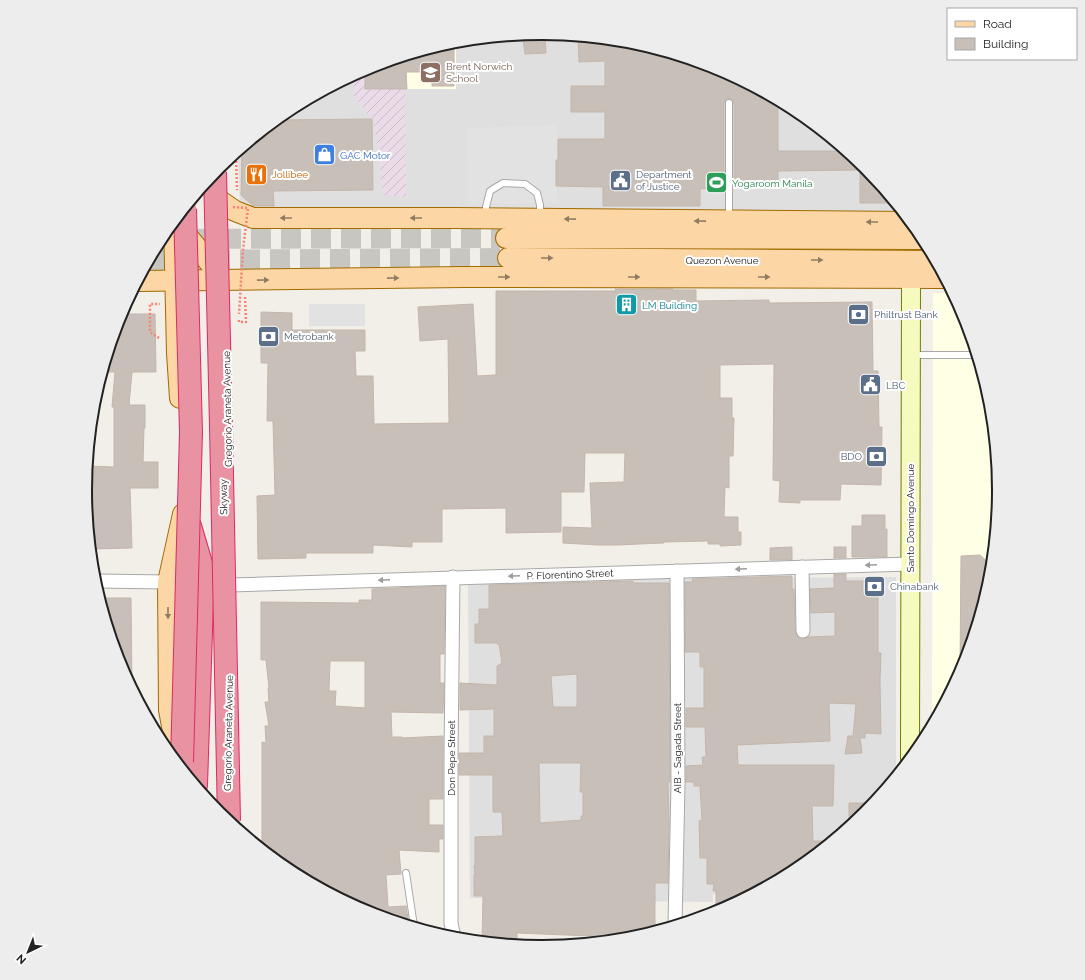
<svg xmlns="http://www.w3.org/2000/svg" width="1085" height="980" viewBox="0 0 1085 980" font-family="Raleway,sans-serif">
  <style>
    .residential { fill: #e0dfdf }
    .industrial { fill: url(#industrial-furrows) }
    .education { fill: #ffffe5 }
    .parking { fill: #e2e2e2 }
    .building { fill: #c7bfb8; stroke: #c4b6ab; fill-rule: evenodd }
    .lines { fill: none; stroke-linecap: round; stroke-linejoin: round }
    .primary-tunnel { stroke: #c8c6c1; stroke-width: 20; stroke-dasharray: 20 10; stroke-linecap: butt }
    .service-casing { stroke: #a9a9a9; stroke-width: 8 }
    .minor-casing { stroke: #a9a9a9; stroke-width: 15 }
    .secondary-casing { stroke: #707d05; stroke-width: 20 }
    .primary-casing { stroke: #a06b00; stroke-width: 22 }
    .motorway-casing { stroke: #dc2a67; stroke-width: 24 }
    .path { stroke: #fa8072; stroke-width: 2.5; stroke-dasharray: 2 2; stroke-linecap: butt }
    .service { stroke: #fff; stroke-width: 6 }
    .minor { stroke: #fff; stroke-width: 13 }
    .secondary { stroke: #f7fabf; stroke-width: 18 }
    .primary { stroke: #fcd6a4; stroke-width: 20 }
    .motorway { stroke: #e892a2; stroke-width: 22 }
    .motorway-bridge-casing { stroke: #dc2a67; stroke-width: 24; stroke-linecap: butt }
    .path-bridge { stroke: #fa8072; stroke-width: 2.5; stroke-dasharray: 2 2; stroke-linecap: butt }
    .motorway-bridge { stroke: #e892a2; stroke-width: 22 }
    .oneway { fill: #8f7c63 }
    .oneway2 { fill: #9c9c9c }
    .labels { text-anchor: middle; stroke-width: 4; stroke-linejoin: round; paint-order: stroke }
    .education-label { font-size: 10px; fill: #785e54; stroke: #fff; text-anchor: start }
    .shop-label { font-size: 10px; fill: #366cbe; stroke: #fff; text-anchor: start }
    .food-label { font-size: 10px; fill: #c56008; stroke: #fff; text-anchor: start }
    .service-label { font-size: 10px; fill: #4e5e75; stroke: #fff; text-anchor: start }
    .leisure-label { font-size: 10px; fill: #27864d; stroke: #fff; text-anchor: start }
    .street-label { font-size: 10px; fill: #222; stroke: #fff }
    .culture-label { font-size: 10px; fill: #0d838f; stroke: #fff; text-anchor: start }
    .rim { fill: none; stroke: #222; stroke-width: 2 }
  </style>
  <defs>
    <pattern id="industrial-furrows" width="10" height="10" patternUnits="userSpaceOnUse"><rect width="10" height="10" fill="#ebdbe8"/><path d="M-1 1l2-2M0 10L10 0M9 11l2-2" fill="none" stroke="#c9bcc7"/></pattern>
  </defs>
  <rect width="100%" height="100%" fill="#f2efe9"/>
  <g class="residential">
    <path d="M543,33L632,42L718,68L797,110L866,167L909,220L240,213L238,152L289,110L368,68L454,42Z"/>
    <path d="M896,577V776L865,813L796,870L750,895L713,894V902L617,901L470,898L468,579Z"/>
  </g>
  <path class="industrial" d="M405,56L406,197L383,195L374,121L354,97L353,75L368,68Z"/>
  <g class="education">
    <path d="M456,41V89H407V56Z"/>
    <path d="M933,293H953L965,315L991,401L999,490L991,579L965,665L932,727Z"/>
  </g>
  <g class="parking">
    <path d="M557,125V203L468,204L467,128Z"/>
    <rect x="309" y="304" width="56" height="22"/>
  </g>
  <g class="building">
    <path d="M578,37L632,42L718,68L778,100V151H846L866,167L895,203H860V170L778,171V186H734V103L733,100L729,99H726L724,103V187L700,189V206H603V187L556,186V160H558V139H605V112H571V86H605V61L579,62Z"/>
    <path d="M545,38L546,53L525,54L523,39Z"/>
    <path d="M454,42V86H432V72H406L407,89H365V69Z"/>
    <path d="M372,119L373,190L273,191L274,206H255L252,205L241,195L242,153H246V145L277,120Z"/>
    <path d="M615,289H673V290H696V301L769,300V303L872,302L873,371H878L879,427H882L881,485L841,484L840,500H800V503L779,502L780,481L773,480L774,364L720,365V398H732V418H734L733,456H729V488L725,487L724,517H738V532H741V545L720,546V544H708V541L664,542V543H661L618,545H598L563,543V527L592,528L590,483L624,482L625,453H585L584,492H561V532L506,533V508L442,509V542H412V547L373,545V553H306V558L258,559L257,496L275,495L273,421H267L268,363H261V312L292,313V330H365V351H355L356,376H373L374,424L449,423L448,339L420,341L418,307L473,304L477,376L496,375V291H616Z"/>
    <path d="M121,314H155L156,372H132L129,405H145V428H144L143,462H158V488H130L132,548L92,549L91,488H86L88,466L114,467V407H112L115,372H103Z"/>
    <path d="M862,515H885V529H887V557H852V526H862Z"/>
    <path d="M792,547V560H770V548Z"/>
    <rect x="834" y="547" width="12" height="11"/>
    <path d="M980,555L991,565V579L965,665L962,670L960,669L961,556Z"/>
    <path d="M834,574H846V581H878V653H881L880,681L881,734L865,733V738H860L862,753L845,754L848,736H853L856,704L829,703L830,741L737,745L738,765H834L833,806H812L813,841H832L796,870L716,913V891H713L714,884H707V858H700L699,821L702,820L700,786H694V782H686V766L703,765L702,757H706L705,727H686V708H704V667H700V652H685V582H693L692,579L792,576V589H794L795,632L796,635L799,638L804,639L808,637L835,636V612L811,613L810,589L834,588Z"/>
    <path d="M633,581V583H669L670,782H668L669,824L668,883H655V931L631,938L624,939L591,938V936L517,933V944L482,941L483,896H474V875H475L474,866H475V837L503,836L502,812H493V775H459V753H484V736H494V709L460,710V683L497,685V666L502,663L499,644H497V643H475V624H479V609H489V585ZM577,674V707H553L551,676ZM539,763H581L580,792H583V816H581V820L540,823Z"/>
    <path d="M445,586L444,654H440V683H444L443,713L391,712L392,737H402V738L443,736V799H429V825H443V839H439V852L399,850L401,874L386,875L388,907L406,906L409,925L367,912L288,870L262,848V742L266,743L265,726H269L265,702H269L268,688H269L266,660H261V602L359,603V600H372V589ZM330,661H365V708L335,706L336,691H329Z"/>
    <path d="M100,598H131L132,686L120,665Z"/>
    <path d="M849,803H874L865,813L849,826Z"/>
  </g>
  <g class="lines">
    <g class="primary-tunnel">
      <path d="M161,239L506,238"/>
      <path d="M150,260L508,258"/>
    </g>
    <defs>
      <g id="service">
        <path d="M486,216V207L490,191L503,183L525,184L537,193L540,205V217"/>
        <path d="M729,217V103"/>
        <path d="M912,355H977"/>
        <path d="M406,873L414,926"/>
      </g>
      <g id="minor">
        <path d="M802,567L803,631"/>
        <path d="M453,577L451,755V923L454,938"/>
        <path d="M95,581L168,582"/>
        <path d="M230,585L910,564"/>
        <path d="M675,925L678,784L677,571"/>
      </g>
      <path id="secondary" d="M910,759L911,278"/>
      <g id="primary">
        <path d="M222,202L235,211L253,218H455L911,222"/>
        <path d="M174,222L177,353L180,398"/>
        <path d="M180,227L223,279"/>
        <path d="M506,238L924,239"/>
        <path d="M508,258L936,261"/>
        <path d="M138,281L465,277L945,278"/>
        <path d="M177,753L169,710L168,582L183,514"/>
      </g>
      <path id="motorway" d="M190,526L203,570L196,785"/>
    </defs>
    <use href="#service" class="service-casing"/>
    <use href="#minor" class="minor-casing"/>
    <use href="#secondary" class="secondary-casing"/>
    <use href="#primary" class="primary-casing"/>
    <use href="#motorway" class="motorway-casing"/>
    <g class="path">
      <path d="M236,153L237,190"/>
      <path d="M239,320V322H246L245,297"/>
      <path d="M159,338L150,332V304H160"/>
    </g>
    <use href="#service" class="service"/>
    <use href="#minor" class="minor"/>
    <use href="#secondary" class="secondary"/>
    <use href="#primary" class="primary"/>
    <use href="#motorway" class="motorway"/>
    <defs>
      <g id="motorway-bridge">
        <path d="M215,172L221,426L229,821"/>
        <path d="M182,762L191,432L185,209"/>
      </g>
    </defs>
    <use href="#motorway-bridge" class="motorway-bridge-casing"/>
    <path class="path-bridge" d="M233,207L248,208L243,250L239,314"/>
    <use href="#motorway-bridge" class="motorway-bridge"/>
  </g>
  <defs><path id="oneway-solid" d="M-6-.8H1V-3.2L6.5 0L1 3.2V.8H-6Z"/></defs>
  <g class="oneway">
    <use href="#oneway-solid" transform="translate(286 218) rotate(180)"/>
    <use href="#oneway-solid" transform="translate(416 218) rotate(180)"/>
    <use href="#oneway-solid" transform="translate(570 219) rotate(-179)"/>
    <use href="#oneway-solid" transform="translate(700 221) rotate(-179)"/>
    <use href="#oneway-solid" transform="translate(872 222) rotate(-180)"/>
    <use href="#oneway-solid" transform="translate(547 258)"/>
    <use href="#oneway-solid" transform="translate(817 260)"/>
    <use href="#oneway-solid" transform="translate(504 277)"/>
    <use href="#oneway-solid" transform="translate(634 277)"/>
    <use href="#oneway-solid" transform="translate(764 277)"/>
    <use href="#oneway-solid" transform="translate(393 278) rotate(-1)"/>
    <use href="#oneway-solid" transform="translate(263 280) rotate(-1)"/>
    <use href="#oneway-solid" transform="translate(168 613) rotate(90)"/>
  </g>
  <g class="oneway2">
    <use href="#oneway-solid" transform="translate(871 565) rotate(178)"/>
    <use href="#oneway-solid" transform="translate(741 569) rotate(178)"/>
    <use href="#oneway-solid" transform="translate(514 576) rotate(178)"/>
    <use href="#oneway-solid" transform="translate(384 580) rotate(178)"/>
  </g>
  <defs>
    <symbol id="school-square" viewBox="-11 -11 22 22"><rect x="-9" y="-9" width="18" height="18" rx="4" fill="#8d6e63" stroke="#fff"/><path d="M0-5L7-2L0 1L-7-2ZM-4 1L0 2.5L4 1V4Q0 6-4 4Z" fill="#fff"/></symbol>
    <symbol id="shop-square" viewBox="-11 -11 22 22"><rect x="-9" y="-9" width="18" height="18" rx="4" fill="#3f7fe0" stroke="#fff"/><path d="M-5-2.5h2.3a2.7 3.5 0 0 1 5.4 0H5L5.5 6h-11ZM-1.5-2.5h3a1.5 2.3 0 0 0-3 0Z" fill="#fff"/></symbol>
    <symbol id="restaurant-square" viewBox="-11 -11 22 22"><rect x="-9" y="-9" width="18" height="18" rx="4" fill="#e8710a" stroke="#fff"/><path d="M-5-6h1v4h1v-4h1v4h1v-4h1v5L-1.5 .5V6h-2V.5L-5-1ZM5-6V6H3V1.5H1.5Q1.5-4 5-6Z" fill="#fff"/></symbol>
    <symbol id="civic-square" viewBox="-11 -11 22 22"><rect x="-9" y="-9" width="18" height="18" rx="4" fill="#5c6f8a" stroke="#fff"/><path d="M-.6-6.5H3V-4.5H.6V-3L4-1V1h2V6H-6V1h2V-1L-.6-3ZM-1.2 2.5V6h2.4V2.5Z" fill="#fff"/></symbol>
    <symbol id="stadium-square" viewBox="-11 -11 22 22"><rect x="-9" y="-9" width="18" height="18" rx="4" fill="#2e9e5b" stroke="#fff"/><path d="M0-5a6.5 5 0 1 0 0 10a6.5 5 0 1 0 0-10ZM-3.5-1.8h7v3.6h-7Z" fill="#fff"/></symbol>
    <symbol id="building-square" viewBox="-11 -11 22 22"><rect x="-9" y="-9" width="18" height="18" rx="4" fill="#0f9aa8" stroke="#fff"/><path d="M-4-6H4V6H1V3H-1V6H-4ZM-2.5-4.3h1.7v1.8h-1.7ZM.8-4.3h1.7v1.8H.8ZM-2.5-1h1.7V.8h-1.7ZM.8-1h1.7V.8H.8Z" fill="#fff"/></symbol>
    <symbol id="bank-square" viewBox="-11 -11 22 22"><rect x="-9" y="-9" width="18" height="18" rx="4" fill="#5c6f8a" stroke="#fff"/><path d="M-6-4H6V4H-6ZM0-2.3a2.3 2.3 0 1 0 0 4.6a2.3 2.3 0 1 0 0-4.6Z" fill="#fff"/></symbol>
  </defs>
  <g fill-rule="evenodd">
    <use href="#school-square" x="418" y="60" width="25" height="25"/>
    <use href="#shop-square" x="312" y="142" width="25" height="25"/>
    <use href="#restaurant-square" x="244" y="162" width="25" height="25"/>
    <use href="#civic-square" x="608" y="168" width="25" height="25"/>
    <use href="#stadium-square" x="704" y="170" width="25" height="25"/>
    <use href="#building-square" x="614" y="292" width="25" height="25"/>
    <use href="#bank-square" x="846" y="302" width="25" height="25"/>
    <use href="#bank-square" x="256" y="324" width="25" height="25"/>
    <use href="#civic-square" x="858" y="372" width="25" height="25"/>
    <use href="#bank-square" x="864" y="444" width="25" height="25"/>
    <use href="#bank-square" x="862" y="574" width="25" height="25"/>
  </g>
  <g class="labels">
    <g class="education-label">
      <text x="446" y="70">Brent Norwich<tspan x="446" dy="12">School</tspan></text>
    </g>
    <g class="shop-label">
      <text x="340" y="159">GAC Motor</text>
    </g>
    <g class="food-label">
      <text x="272" y="178">Jollibee</text>
    </g>
    <g class="service-label">
      <text x="636" y="178">Department<tspan x="636" dy="12">of Justice</tspan></text>
      <text x="874" y="318">Philtrust Bank</text>
      <text x="284" y="340">Metrobank</text>
      <text x="886" y="389">LBC</text>
      <text x="862" y="460" text-anchor="end">BDO</text>
      <text x="890" y="590">Chinabank</text>
    </g>
    <g class="leisure-label">
      <text x="732" y="187">Yogaroom Manila</text>
    </g>
    <g class="street-label">
      <text x="722" y="264">Quezon Avenue</text>
      <text transform="translate(227 409) rotate(-91)" y="4">Gregorio Araneta Avenue</text>
      <text transform="translate(223 497) rotate(-91)" y="4">Skyway</text>
      <text transform="translate(910 518) rotate(-90)" y="4">Santo Domingo Avenue</text>
      <text transform="translate(570 574) rotate(-2)" y="4">P. Florentino Street</text>
      <text transform="translate(228 733) rotate(-89)" y="4">Gregorio Araneta Avenue</text>
      <text transform="translate(677 748) rotate(-90)" y="4">AIB - Sagada Street</text>
      <text transform="translate(451 758) rotate(-90)" y="4">Don Pepe Street</text>
    </g>
    <g class="culture-label">
      <text x="642" y="309">LM Building</text>
    </g>
  </g>
  <path d="M0 0H1085V980H0ZM92 490a450 450 0 1 1 900 0a450 450 0 1 1-900 0Z" fill="#ededed" fill-rule="evenodd"/>
  <path class="rim" d="M92 490a450 450 0 1 1 900 0a450 450 0 1 1-900 0Z"/>
  <rect x="947" y="8" width="130" height="52" fill="#ffffff" stroke="#a7a7a7"/>
  <rect x="955" y="21" width="20" height="6" fill="#fcd6a4" stroke="#a7a7a7"/>
  <text x="983" y="28" font-size="12" fill="#222222">Road</text>
  <rect x="955" y="38" width="20" height="12" fill="#c7bfb8" stroke="#a7a7a7"/>
  <text x="983" y="48" font-size="12" fill="#222222">Building</text>
  <g transform="translate(28 952) rotate(223)" stroke="#ffffff" stroke-width="3" paint-order="stroke">
  <path d="M0-3L7 15L0 10L-7 15Z" fill="#222222"/>
  <text y="-6" font-size="11" font-weight="bold" text-anchor="middle" fill="#222222">N</text>
  </g>
</svg>
